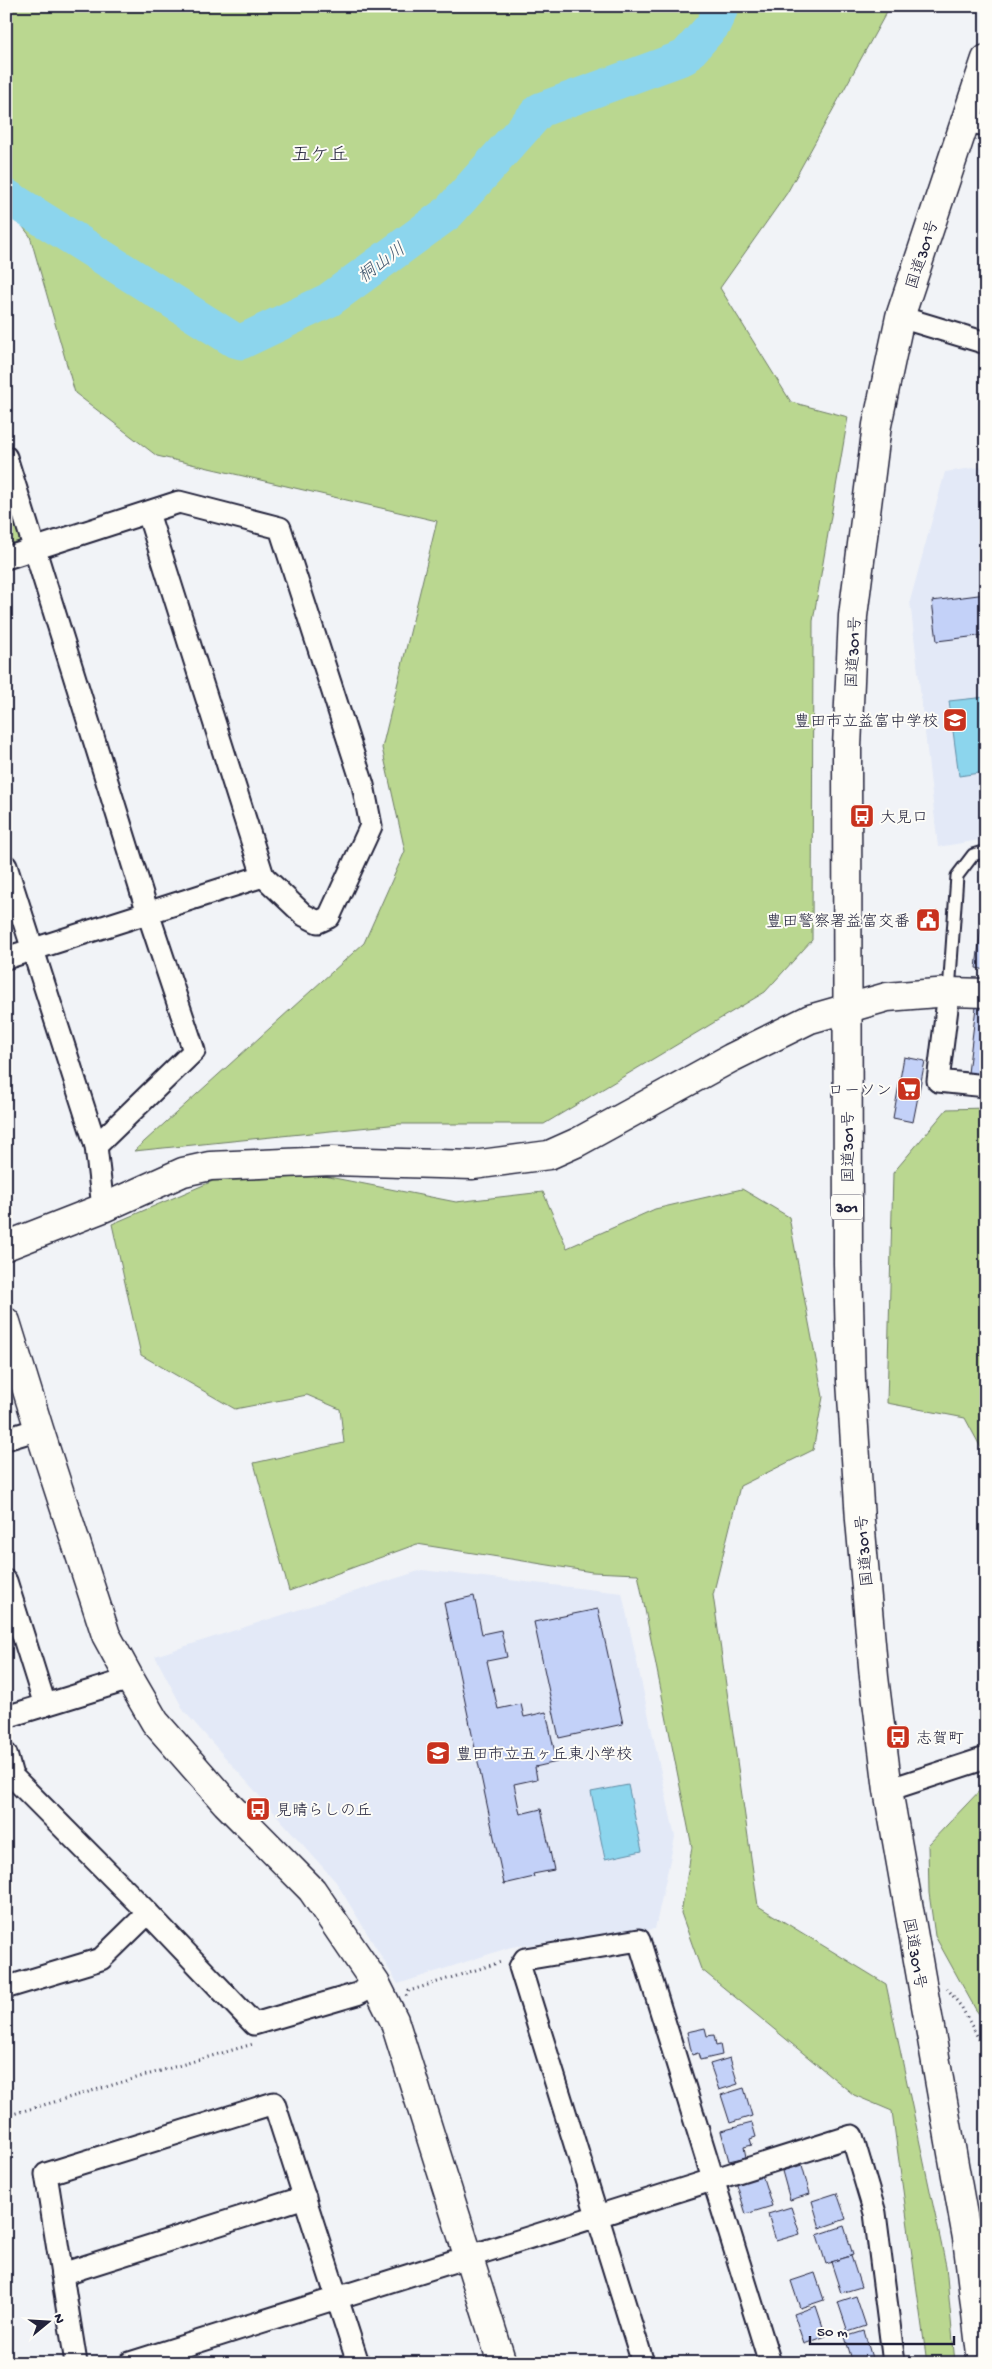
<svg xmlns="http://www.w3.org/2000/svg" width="992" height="2369" viewBox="0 0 992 2369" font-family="'Gochi Hand','Klee One',sans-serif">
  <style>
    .built { fill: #e3e9f7 }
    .green { fill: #bad790; stroke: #6e7c66 }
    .water { fill: #8cd5ed; stroke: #628da6 }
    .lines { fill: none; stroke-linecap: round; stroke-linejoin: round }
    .river { stroke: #8cd5ed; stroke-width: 35 }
    .building { fill: #c3d1f8; stroke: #22223b }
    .lane-casing { stroke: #22223b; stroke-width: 15 }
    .street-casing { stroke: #22223b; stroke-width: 25 }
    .secondary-casing { stroke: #22223b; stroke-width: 31 }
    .highway-casing { stroke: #22223b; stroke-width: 31 }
    .path { stroke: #22223b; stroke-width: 3; stroke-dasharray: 1 4; stroke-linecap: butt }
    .lane { stroke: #fdfcf7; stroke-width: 11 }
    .street { stroke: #fdfcf7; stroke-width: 21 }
    .secondary { stroke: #fdfcf7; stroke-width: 28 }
    .highway { stroke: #fdfcf7; stroke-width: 28 }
    .labels { text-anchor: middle; stroke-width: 4; stroke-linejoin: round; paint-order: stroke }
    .shield { fill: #fdfcf7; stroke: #646373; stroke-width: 1 }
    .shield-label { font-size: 15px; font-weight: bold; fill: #22223b }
    .street-label { font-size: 16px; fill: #22223b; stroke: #fdfcf7 }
    .poi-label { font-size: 16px; fill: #22223b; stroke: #fdfcf7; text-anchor: start }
    .water-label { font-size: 18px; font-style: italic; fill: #425870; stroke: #fdfcf7 }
    .quarter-label { font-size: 19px; fill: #22223b; stroke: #fdfcf7 }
  </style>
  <rect width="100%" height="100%" fill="#f1f3f7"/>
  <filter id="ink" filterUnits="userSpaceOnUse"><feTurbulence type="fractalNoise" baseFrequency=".02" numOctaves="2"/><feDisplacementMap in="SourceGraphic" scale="10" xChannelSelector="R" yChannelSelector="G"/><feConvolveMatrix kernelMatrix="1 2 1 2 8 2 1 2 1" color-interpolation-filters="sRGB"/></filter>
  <g filter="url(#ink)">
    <g class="built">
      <path d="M986,466V839L938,847L910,601L945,472Z"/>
      <path d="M422,1570L622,1593L675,1837L655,1929L511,1947L398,1984L336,1882L184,1711L155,1656Z"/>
    </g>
    <g class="green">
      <path d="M6,6H890L787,193L720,288L791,402L848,417L813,621L812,940L765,992L544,1124H399L134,1151L364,943L405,851L382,748L437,521L157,456L75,393L30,236L6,205Z"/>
      <path d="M6,488L24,544L6,550Z"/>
      <path d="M986,1108V1457L965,1418L887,1403L893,1173L947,1109Z"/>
      <path d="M324,1176L456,1202L543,1192L567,1248L655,1209L742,1189L789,1217L823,1397L813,1450L740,1486L713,1595L758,1906L886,1984L946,2266L955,2363H927L892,2111L854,2095L701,1969L681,1913L692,1847L638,1574L592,1572L417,1544L289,1591L254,1463L344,1443L340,1409L307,1395L235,1409L141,1355L112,1224L213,1181Z"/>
      <path d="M986,1784V2023L976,2010L935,1936L929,1893L928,1845Z"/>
    </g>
    <g class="water">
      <path d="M986,697V772L959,776L949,701Z"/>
      <path d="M628,1785L642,1851L605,1859L591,1792Z"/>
    </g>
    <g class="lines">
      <path class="river" d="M6,196L234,340L241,342L329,300L448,213L540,110L685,57L713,25L722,6"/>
    </g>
    <g class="building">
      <path d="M986,594V635L937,641L932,601Z"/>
      <path d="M984,903H986V970L976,968Z"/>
      <path d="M976,1007L986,1009V1075L968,1073Z"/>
      <path d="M904,1057L925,1061L913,1122L893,1118Z"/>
      <path d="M474,1596L482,1634L501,1630L507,1657L487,1661L498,1709L521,1704L524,1717L546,1712L557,1762L535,1767L537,1779L514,1784L520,1814L541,1809L554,1870L533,1874L534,1877L504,1884L444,1603Z"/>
      <path d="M598,1609L623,1724L559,1738L534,1622Z"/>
      <path d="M705,2028L707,2036L714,2035L716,2045L720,2044L722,2055L700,2060L698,2053L692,2055L687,2032Z"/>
      <path d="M730,2058L738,2084L719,2090L710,2064Z"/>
      <path d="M744,2088L752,2116L730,2123L721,2095Z"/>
      <path d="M752,2123L756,2137L750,2139L752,2145L744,2147L746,2157L729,2161L721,2131Z"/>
      <path d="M802,2165L810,2194L790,2200L782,2171Z"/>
      <path d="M762,2175L772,2206L746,2214L736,2182Z"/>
      <path d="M837,2193L846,2219L820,2228L812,2201Z"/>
      <path d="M791,2207L800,2234L776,2241L768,2214Z"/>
      <path d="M844,2226L853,2255L826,2264L817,2235Z"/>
      <path d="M851,2256L861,2287L841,2293L831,2262Z"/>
      <path d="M815,2273L824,2300L800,2308L791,2281Z"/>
      <path d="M856,2296L866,2326L848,2332L838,2302Z"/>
      <path d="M816,2306L826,2336L804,2344L794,2314Z"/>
      <path d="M864,2331L872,2358L853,2363L845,2337Z"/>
    </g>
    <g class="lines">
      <defs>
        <path id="lane" d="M949,992L957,876L973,855L986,851"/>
        <g id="street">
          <path d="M964,121L986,125"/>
          <path d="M900,317L986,343"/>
          <path d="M6,457L148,913L194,1051L96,1146"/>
          <path d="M148,513L263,876"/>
          <path d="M6,558L179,502L280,528L363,785L371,826L329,917L318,922L304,915L263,876L6,958"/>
          <path d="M6,866L96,1146L103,1208"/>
          <path d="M949,992L938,1081L986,1086"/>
          <path d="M6,1439L39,1429"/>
          <path d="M6,1581L45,1705"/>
          <path d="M6,1717L130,1679"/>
          <path d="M6,1754L12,1776L148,1913L254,2024L357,1994L376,1984"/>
          <path d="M888,1790L986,1758"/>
          <path d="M6,1983L8,1987L101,1959L148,1913"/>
          <path d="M62,2274L305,2197"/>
          <path d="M76,2363L46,2174L274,2103L358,2363"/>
          <path d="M130,2363L852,2136L875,2213L894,2363"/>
          <path d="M643,2363L520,1967L525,1959L639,1940L770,2363"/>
        </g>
        <g id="secondary">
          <path d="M6,1246L103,1208L183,1172L210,1166L332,1161L473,1165L549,1155L578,1142L731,1058L810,1019L887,997L949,992L986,993"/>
          <path d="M6,1322L39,1429L106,1635L130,1679L155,1722L226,1803L312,1890L376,1984L394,2020L502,2363"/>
        </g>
        <path id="highway" d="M982,2363L967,2238L888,1790L874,1677L860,1520L851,1381L848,1264L847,747L853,616L877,425L900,317L986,59"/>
      </defs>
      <use href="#lane" class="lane-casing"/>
      <use href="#street" class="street-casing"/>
      <use href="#secondary" class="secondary-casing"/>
      <use href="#highway" class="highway-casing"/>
      <g class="path">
        <path d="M947,1988L962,2008L986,2052"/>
        <path d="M406,1996L409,1991L501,1962"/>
        <path d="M6,2116L253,2044"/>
        <path d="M6,2350L8,2363"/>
      </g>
      <use href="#lane" class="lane"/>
      <use href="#street" class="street"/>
      <use href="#secondary" class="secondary"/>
      <use href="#highway" class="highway"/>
    </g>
  </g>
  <defs>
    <symbol id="school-square" viewBox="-11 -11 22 22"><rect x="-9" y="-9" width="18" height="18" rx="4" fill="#c8321e" stroke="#fdfcf7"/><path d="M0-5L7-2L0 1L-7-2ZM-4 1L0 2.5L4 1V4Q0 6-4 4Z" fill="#fff"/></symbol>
    <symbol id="bus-square" viewBox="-11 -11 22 22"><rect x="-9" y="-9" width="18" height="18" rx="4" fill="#c8321e" stroke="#fdfcf7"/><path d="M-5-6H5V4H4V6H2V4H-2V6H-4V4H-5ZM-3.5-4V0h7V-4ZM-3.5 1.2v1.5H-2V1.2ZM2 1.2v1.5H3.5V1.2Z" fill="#fff"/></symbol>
    <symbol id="civic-square" viewBox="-11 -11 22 22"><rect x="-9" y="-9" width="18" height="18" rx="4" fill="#c8321e" stroke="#fdfcf7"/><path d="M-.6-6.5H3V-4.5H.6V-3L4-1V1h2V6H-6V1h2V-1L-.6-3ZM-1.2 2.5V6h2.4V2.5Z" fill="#fff"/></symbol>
    <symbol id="supermarket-square" viewBox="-11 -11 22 22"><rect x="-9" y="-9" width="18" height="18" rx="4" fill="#c8321e" stroke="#fdfcf7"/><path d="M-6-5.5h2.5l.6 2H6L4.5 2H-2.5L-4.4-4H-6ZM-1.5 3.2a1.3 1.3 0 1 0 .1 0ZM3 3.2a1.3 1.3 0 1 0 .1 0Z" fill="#fff"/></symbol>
  </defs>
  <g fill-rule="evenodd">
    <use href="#school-square" x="941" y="706" width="28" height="28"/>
    <use href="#bus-square" x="848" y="802" width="28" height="28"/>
    <use href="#civic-square" x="914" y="906" width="28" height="28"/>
    <use href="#supermarket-square" x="895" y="1075" width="28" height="28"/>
    <use href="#bus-square" x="884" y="1723" width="28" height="28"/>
    <use href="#school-square" x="424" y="1739" width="28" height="28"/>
    <use href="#bus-square" x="244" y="1795" width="28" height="28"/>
  </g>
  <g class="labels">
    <rect class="shield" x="831" y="1194.5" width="32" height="25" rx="4"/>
    <g class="shield-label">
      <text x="847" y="1212">301</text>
    </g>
    <g class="street-label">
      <text transform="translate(921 254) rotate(-72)" y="6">国道301号</text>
      <text transform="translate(852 652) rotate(-87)" y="6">国道301号</text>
      <text transform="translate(847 1147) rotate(-90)" y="6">国道301号</text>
      <text transform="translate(863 1551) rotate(-95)" y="6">国道301号</text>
      <text transform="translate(916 1953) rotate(80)" y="6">国道301号</text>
    </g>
    <g class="poi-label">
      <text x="938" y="726" text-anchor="end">豊田市立益富中学校</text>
      <text x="880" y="822">大見口</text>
      <text x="910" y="926" text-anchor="end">豊田警察署益富交番</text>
      <text x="892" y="1095" text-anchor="end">ローソン</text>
      <text x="916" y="1743">志賀町</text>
      <text x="456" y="1759">豊田市立五ヶ丘東小学校</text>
      <text x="276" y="1815">見晴らしの丘</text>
    </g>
    <g class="water-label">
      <text transform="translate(381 262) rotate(-36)" y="6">桐山川</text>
    </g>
    <g class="quarter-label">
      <text x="320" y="160">五ケ丘</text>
    </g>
  </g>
  <rect width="992" height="2369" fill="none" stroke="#fdfcf7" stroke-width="25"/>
  <rect x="12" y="12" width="967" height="2344" fill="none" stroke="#22223b" stroke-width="2" filter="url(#ink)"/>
  <g transform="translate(48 2322) rotate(72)" stroke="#fdfcf7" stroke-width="4" paint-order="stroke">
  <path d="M0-4L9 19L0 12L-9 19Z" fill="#22223b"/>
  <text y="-8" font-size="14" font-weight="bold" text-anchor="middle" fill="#22223b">N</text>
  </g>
  <path d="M810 2336v8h144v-8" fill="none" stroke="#22223b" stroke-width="2.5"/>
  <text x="817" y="2336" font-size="15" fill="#22223b" stroke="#fdfcf7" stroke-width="4" paint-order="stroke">50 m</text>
</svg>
